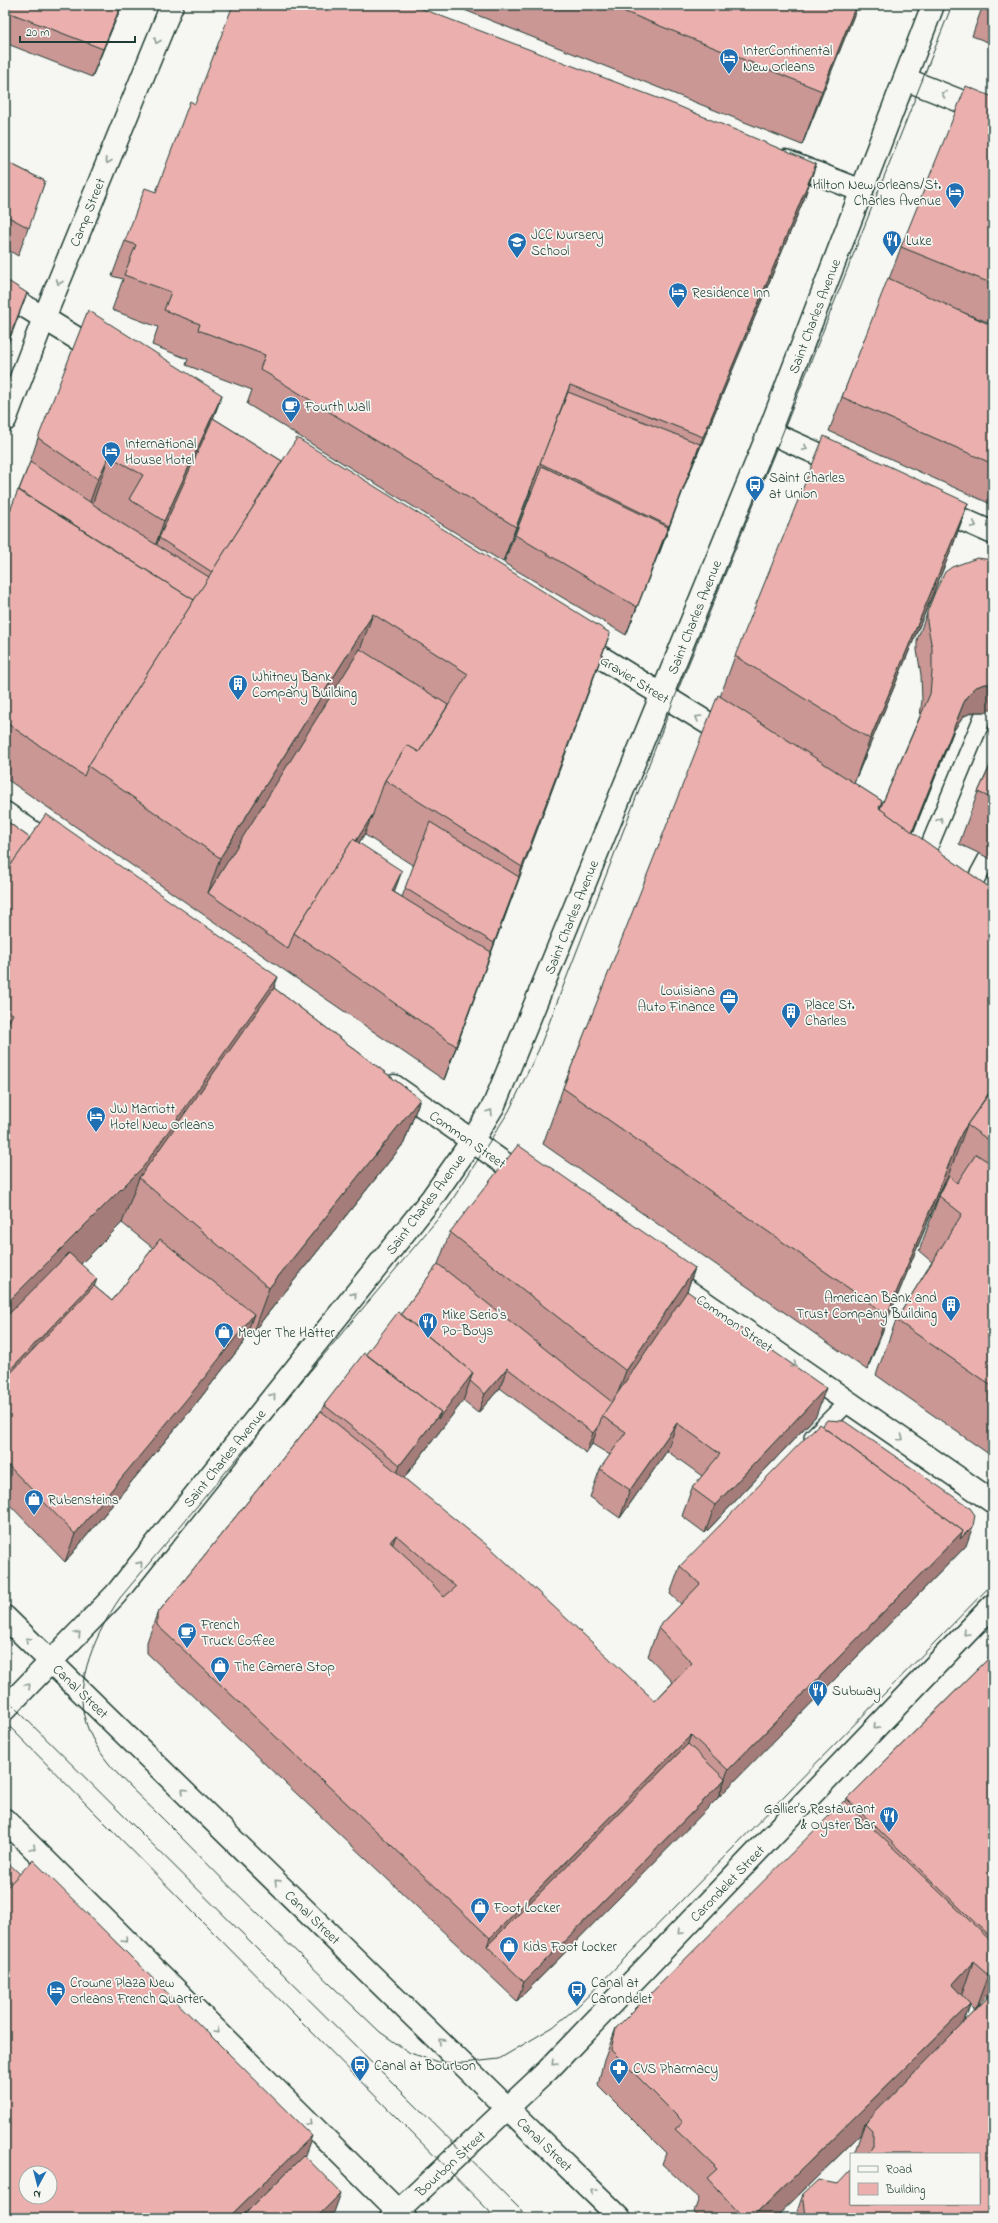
<svg xmlns="http://www.w3.org/2000/svg" width="998" height="2223" viewBox="0 0 998 2223" font-family="'Indie Flower',sans-serif">
  <style>
    .lines { fill: none; stroke-linecap: round; stroke-linejoin: round }
    .lane-casing { stroke: #1f3d34; stroke-width: 20 }
    .street-casing { stroke: #1f3d34; stroke-width: 25 }
    .secondary-casing { stroke: #1f3d34; stroke-width: 25 }
    .primary-casing { stroke: #1f3d34; stroke-width: 25 }
    .lane { stroke: #f6f6f2; stroke-width: 17 }
    .street { stroke: #f6f6f2; stroke-width: 22 }
    .secondary { stroke: #f6f6f2; stroke-width: 22 }
    .primary { stroke: #f6f6f2; stroke-width: 22 }
    .tram { stroke: #1f3d34; stroke-width: 1 }
    .wall { fill: #ca9795; stroke: #1f3d34; fill-rule: evenodd }
    .shaded-wall { fill: #a47b79; stroke: #1f3d34 }
    .building { fill: #ebb0ad; stroke: #1f3d34; fill-rule: evenodd }
    .oneway { stroke: #8a9a93 }
    .labels { text-anchor: middle; stroke-width: 3.5; stroke-linejoin: round; paint-order: stroke }
    .poi-label { font-size: 14px; fill: #1f3d34; stroke: #f6f6f2; text-anchor: start }
    .street-label { font-size: 14px; fill: #1f3d34; stroke: #f6f6f2 }
  </style>
  <rect width="100%" height="100%" fill="#f6f6f2"/>
  <filter id="ink" filterUnits="userSpaceOnUse"><feTurbulence type="fractalNoise" baseFrequency=".025" numOctaves="2"/><feDisplacementMap in="SourceGraphic" scale="8" xChannelSelector="R" yChannelSelector="G"/><feConvolveMatrix kernelMatrix="1 2 1 2 8 2 1 2 1" color-interpolation-filters="sRGB"/></filter>
  <g filter="url(#ink)">
    <g class="lines">
      <defs>
        <g id="lane">
          <path d="M925,856L985,712"/>
          <path d="M973,885L988,857"/>
          <path d="M813,1437L848,1402"/>
        </g>
        <g id="street">
          <path d="M905,79L993,114"/>
          <path d="M785,161L862,191"/>
          <path d="M5,294L102,354"/>
          <path d="M5,420L44,318L172,5"/>
          <path d="M769,432L845,466"/>
          <path d="M934,507L993,533"/>
          <path d="M576,642L732,738"/>
          <path d="M5,813L58,850"/>
          <path d="M394,1086L528,1180"/>
          <path d="M663,1274L993,1502"/>
          <path d="M391,2218L548,2070L993,1605"/>
        </g>
        <path id="secondary" d="M5,1709L116,1594L432,1198L472,1141L494,1105L769,432L933,5"/>
        <g id="primary">
          <path d="M5,1617L620,2218"/>
          <path d="M5,1820L405,2218"/>
        </g>
      </defs>
      <use href="#lane" class="lane-casing"/>
      <use href="#street" class="street-casing"/>
      <use href="#secondary" class="secondary-casing"/>
      <use href="#primary" class="primary-casing"/>
      <use href="#lane" class="lane"/>
      <use href="#street" class="street"/>
      <use href="#secondary" class="secondary"/>
      <use href="#primary" class="primary"/>
      <g class="tram">
        <path d="M952,5L781,437L673,702L539,1049L509,1111L447,1208L120,1598C98,1630 72,1683 86,1723C99,1764 139,1794 169,1825C238,1896 309,1964 380,2032L410,2053L438,2062L463,2063L499,2059L553,2027L577,2007L993,1583"/>
        <path d="M5,1698L529,2218"/>
        <path d="M5,1722L496,2218"/>
      </g>
    </g>
    <g class="wall">
      <path d="M5,5H122L92,77L5,43Z"/>
      <path d="M452,5H858L802,145Z"/>
      <path d="M983,5H993V44L972,36Z"/>
      <path d="M993,97V324L959,311L993,326V505L829,431L842,397L889,279L901,247Z"/>
      <path d="M195,104L816,164L804,199L690,472L626,635L504,563L531,492L530,491L503,562L247,404L252,390L186,365L188,359L152,345L158,327L112,310L123,279L112,276L125,241L156,192Z"/>
      <path d="M5,161L45,181L18,256L5,248Z"/>
      <path d="M222,395L213,418L282,461L610,633L444,1080L5,778V524L30,462L38,438ZM365,833V835L414,866L402,897L394,892L359,843Z"/>
      <path d="M968,503L952,548L854,783L882,801L879,809H880L920,716L922,700L921,675L917,650V640L935,592L985,712H974L964,716L954,730L913,833L993,890V889V1457L876,1375L896,1320L932,1262L919,1251L939,1196L947,1179L942,1187L867,1370L543,1144L563,1088L720,697L735,656Z"/>
      <path d="M993,759V860L959,844L978,792Z"/>
      <path d="M5,820L30,838L274,988L420,1099L404,1143L253,1332L248,1329L244,1342L195,1405L65,1562L5,1500ZM122,1223L153,1248L112,1301L94,1286L81,1264Z"/>
      <path d="M450,1232L695,1268L687,1291L816,1416L705,1533L682,1516L692,1488L702,1476L667,1451L620,1518L590,1497L600,1469L610,1455L592,1444L586,1453L500,1388L478,1413L463,1401L404,1478L655,1701L673,1682L648,1656L658,1628L681,1604L670,1594L680,1566L966,1546L517,2001L147,1653V1642L157,1614L321,1411L324,1405L366,1354L401,1314L438,1264Z"/>
      <path d="M993,1654V2218H795L803,2194L838,2184L979,2154H854L861,2134L775,2218H699L694,2212L699,2198L662,2164L666,2153L598,2085L603,2063L616,2028L846,1802L847,1799ZM988,1993L986,1999L964,2022L970,2005L975,2010Z"/>
    </g>
    <g class="shaded-wall">
      <path d="M121,5H122L92,77L103,49Z"/>
      <path d="M856,5H858L802,145L822,91Z"/>
      <path d="M816,164L804,199L690,472L659,554L703,437Z"/>
      <path d="M27,293L14,328L5,351V348Z"/>
      <path d="M570,385L530,491L503,562L516,527Z"/>
      <path d="M222,395L203,446L159,538L150,564L146,572L164,521Z"/>
      <path d="M109,456L91,508L80,530L98,479Z"/>
      <path d="M968,503L952,548L854,783L870,739Z"/>
      <path d="M668,527L658,555L626,635L637,607Z"/>
      <path d="M373,614L353,669L208,893L220,858Z"/>
      <path d="M610,633L590,688L503,922L522,867Z"/>
      <path d="M984,684H993V709L985,712H974L964,716L954,730L891,888L902,860L964,702L974,688Z"/>
      <path d="M373,814L365,833L300,938L297,935Z"/>
      <path d="M402,871L389,906L392,891Z"/>
      <path d="M519,877L478,987L444,1080Z"/>
      <path d="M278,977L258,1032L139,1178L122,1223L5,1340V1305Z"/>
      <path d="M993,1087L967,1125L947,1179L942,1187L867,1370L887,1315L962,1132Z"/>
      <path d="M420,1099L404,1143L253,1332L269,1288Z"/>
      <path d="M695,1268L677,1319L614,1403L626,1371Z"/>
      <path d="M97,1279L84,1314L5,1396V1375Z"/>
      <path d="M254,1314L244,1342L195,1405L65,1562L75,1534Z"/>
      <path d="M507,1368L500,1388L478,1413L485,1394Z"/>
      <path d="M473,1373L463,1401L387,1500L400,1465L441,1412Z"/>
      <path d="M826,1388L816,1416L705,1533L715,1505Z"/>
      <path d="M677,1423L667,1451L620,1518L630,1490Z"/>
      <path d="M599,1425L592,1444L586,1453L593,1433Z"/>
      <path d="M973,1526L966,1546L718,1798L728,1770L963,1531Z"/>
      <path d="M396,1535L386,1563L390,1542Z"/>
      <path d="M691,1735L681,1763L487,1946L490,1938Z"/>
      <path d="M725,1779L718,1798L517,2001L524,1982Z"/>
      <path d="M973,1962L961,1997L952,1985Z"/>
      <path d="M993,1968V1980L988,1993L975,2010L988,1975Z"/>
      <path d="M970,2004L958,2039L865,2123L861,2134L775,2218H752Z"/>
      <path d="M312,2136L292,2190L264,2218H228Z"/>
      <path d="M341,2193L332,2218H316Z"/>
    </g>
    <g class="building">
      <path d="M5,5H121L103,49L5,11Z"/>
      <path d="M233,5H412L676,105L816,164L703,437L570,385L516,527L260,369L265,355L198,330L200,324L164,310L171,292L124,275L136,245L125,241L145,188L156,192L190,101L195,104Z"/>
      <path d="M608,5H856L822,91Z"/>
      <path d="M966,86L993,97V284L901,247Z"/>
      <path d="M5,161L45,181L29,228L5,215Z"/>
      <path d="M888,278L993,326V464L842,397Z"/>
      <path d="M5,279L27,293L5,348Z"/>
      <path d="M88,310L222,395L164,521L129,499L143,475L109,456L98,479L38,438Z"/>
      <path d="M568,392L700,444L669,526L540,463Z"/>
      <path d="M213,418L282,461L212,572L159,538Z"/>
      <path d="M824,436L968,503L870,739L735,656Z"/>
      <path d="M297,438L610,633L522,867L385,780L407,745L419,752L468,674L373,614L220,858L88,766Z"/>
      <path d="M30,462L121,523L209,577L194,600L19,490Z"/>
      <path d="M542,466L668,527L637,607L515,535Z"/>
      <path d="M18,490L194,600L88,766L84,776L5,722V524Z"/>
      <path d="M977,558L993,560V684H984L974,688L964,702L912,832L880,809L930,694L932,672V648L927,622V612L935,592L945,572L952,567Z"/>
      <path d="M360,649L448,705L419,752L407,745L385,780L373,814L356,841L353,839L294,933L288,949L208,893Z"/>
      <path d="M718,695L882,801L879,808L993,890V889V1087L962,1132L887,1315L563,1088Z"/>
      <path d="M993,760V799L978,792Z"/>
      <path d="M46,814L278,977L143,1167L5,1305V1029L13,1014L5,1010V873Z"/>
      <path d="M5,820L30,838L5,873Z"/>
      <path d="M430,822L519,877L494,943L405,888Z"/>
      <path d="M353,839L402,871L392,891L491,952L456,1046L294,933Z"/>
      <path d="M274,988L420,1099L269,1288L139,1178Z"/>
      <path d="M993,1088V1143L967,1125Z"/>
      <path d="M518,1145L695,1268L626,1371L450,1232Z"/>
      <path d="M976,1154L993,1165V1387L896,1320L962,1214L939,1196L949,1176L957,1183Z"/>
      <path d="M160,1239L254,1314L205,1377L75,1534L5,1462V1379L94,1286L112,1301Z"/>
      <path d="M69,1253L97,1279L5,1375V1318Z"/>
      <path d="M438,1264L612,1402L602,1416L599,1425L593,1433L507,1368L485,1394L470,1381L473,1373L401,1314Z"/>
      <path d="M687,1291L826,1388L715,1505L692,1488L720,1454L677,1423L630,1490L600,1469L626,1432L602,1416Z"/>
      <path d="M398,1312L473,1373L438,1419L441,1412L366,1354Z"/>
      <path d="M364,1353L441,1412L400,1465L324,1405Z"/>
      <path d="M321,1411L493,1550L655,1701L692,1663L658,1628L700,1584L680,1566L819,1424L963,1531L728,1770L691,1735L490,1938L157,1625V1614ZM396,1535L456,1587L444,1597L410,1560L390,1542Z"/>
      <path d="M827,1420L844,1421L970,1508L975,1515L973,1526L960,1539L963,1531L822,1426Z"/>
      <path d="M993,1654V1940L847,1799Z"/>
      <path d="M688,1744L725,1779L524,1982L487,1946Z"/>
      <path d="M844,1801L993,1943V1968L988,1975L973,1962L952,1985L970,2004L752,2218H744L707,2178L717,2169L675,2129L683,2122L611,2050L616,2028Z"/>
      <path d="M5,1860L20,1874L5,1889Z"/>
      <path d="M33,1860L312,2136L228,2218H8L5,2215V1889ZM26,2173H50V2197H26Z"/>
      <path d="M993,1992V2218H803L806,2216L803,2194L818,2180L838,2184L851,2170V2204H979V2154H866L872,2148V2130L865,2123Z"/>
      <path d="M304,2155L341,2193L316,2218H241Z"/>
    </g>
    <defs><path id="oneway-chevron" d="M-2-3.5L2.5 0L-2 3.5" fill="none" stroke-width="1.6" stroke-linecap="round" stroke-linejoin="round"/></defs>
    <g class="oneway">
      <use href="#oneway-chevron" transform="translate(157 41) rotate(112)"/>
      <use href="#oneway-chevron" transform="translate(944 94) rotate(-158)"/>
      <use href="#oneway-chevron" transform="translate(108 161) rotate(112)"/>
      <use href="#oneway-chevron" transform="translate(59 282) rotate(112)"/>
      <use href="#oneway-chevron" transform="translate(805 448) rotate(24)"/>
      <use href="#oneway-chevron" transform="translate(974 525) rotate(25)"/>
      <use href="#oneway-chevron" transform="translate(698 718) rotate(-149)"/>
      <use href="#oneway-chevron" transform="translate(940 820) rotate(-67)"/>
      <use href="#oneway-chevron" transform="translate(490 1112) rotate(-57)"/>
      <use href="#oneway-chevron" transform="translate(354 1295) rotate(-51)"/>
      <use href="#oneway-chevron" transform="translate(794 1365) rotate(35)"/>
      <use href="#oneway-chevron" transform="translate(273 1396) rotate(-51)"/>
      <use href="#oneway-chevron" transform="translate(901 1438) rotate(35)"/>
      <use href="#oneway-chevron" transform="translate(140 1564) rotate(-51)"/>
      <use href="#oneway-chevron" transform="translate(966 1633) rotate(134)"/>
      <use href="#oneway-chevron" transform="translate(78 1634) rotate(-47)"/>
      <use href="#oneway-chevron" transform="translate(28 1640) rotate(-136)"/>
      <use href="#oneway-chevron" transform="translate(28 1686) rotate(-45)"/>
      <use href="#oneway-chevron" transform="translate(876 1727) rotate(134)"/>
      <use href="#oneway-chevron" transform="translate(184 1791) rotate(-136)"/>
      <use href="#oneway-chevron" transform="translate(33 1848) rotate(45)"/>
      <use href="#oneway-chevron" transform="translate(277 1882) rotate(-136)"/>
      <use href="#oneway-chevron" transform="translate(680 1932) rotate(134)"/>
      <use href="#oneway-chevron" transform="translate(125 1940) rotate(45)"/>
      <use href="#oneway-chevron" transform="translate(217 2031) rotate(45)"/>
      <use href="#oneway-chevron" transform="translate(441 2041) rotate(-136)"/>
      <use href="#oneway-chevron" transform="translate(554 2063) rotate(134)"/>
      <use href="#oneway-chevron" transform="translate(309 2123) rotate(45)"/>
      <use href="#oneway-chevron" transform="translate(593 2191) rotate(-135)"/>
    </g>
  </g>
  <defs>
    <symbol id="hotel-pin" viewBox="-11 -11 22 30"><path d="M0 17L-7.5 6A9.5 9.5 0 1 1 7.5 6Z" fill="#1f6fb2" stroke="#f6f6f2"/><path d="M-6-4.5h1.5V1H6V5H4.5V3h-9V5H-6ZM-4 0a1.8 1.8 0 1 1 3.6 0ZM.5 0V-2.5h3Q6-2.5 6 0Z" fill="#fff"/></symbol>
    <symbol id="restaurant-pin" viewBox="-11 -11 22 30"><path d="M0 17L-7.5 6A9.5 9.5 0 1 1 7.5 6Z" fill="#1f6fb2" stroke="#f6f6f2"/><path d="M-5-6h1v4h1v-4h1v4h1v-4h1v5L-1.5 .5V6h-2V.5L-5-1ZM5-6V6H3V1.5H1.5Q1.5-4 5-6Z" fill="#fff"/></symbol>
    <symbol id="school-pin" viewBox="-11 -11 22 30"><path d="M0 17L-7.5 6A9.5 9.5 0 1 1 7.5 6Z" fill="#1f6fb2" stroke="#f6f6f2"/><path d="M0-5L7-2L0 1L-7-2ZM-4 1L0 2.5L4 1V4Q0 6-4 4Z" fill="#fff"/></symbol>
    <symbol id="cafe-pin" viewBox="-11 -11 22 30"><path d="M0 17L-7.5 6A9.5 9.5 0 1 1 7.5 6Z" fill="#1f6fb2" stroke="#f6f6f2"/><path d="M-5.5-4.5H6V0H3Q3 3.5 0 3.5H-2.5Q-5.5 3.5-5.5 0ZM3-3.2v2h1.7v-2ZM-6 4.5H4V6H-6Z" fill="#fff"/></symbol>
    <symbol id="bus-pin" viewBox="-11 -11 22 30"><path d="M0 17L-7.5 6A9.5 9.5 0 1 1 7.5 6Z" fill="#1f6fb2" stroke="#f6f6f2"/><path d="M-5-6H5V4H4V6H2V4H-2V6H-4V4H-5ZM-3.5-4V0h7V-4ZM-3.5 1.2v1.5H-2V1.2ZM2 1.2v1.5H3.5V1.2Z" fill="#fff"/></symbol>
    <symbol id="building-pin" viewBox="-11 -11 22 30"><path d="M0 17L-7.5 6A9.5 9.5 0 1 1 7.5 6Z" fill="#1f6fb2" stroke="#f6f6f2"/><path d="M-4-6H4V6H1V3H-1V6H-4ZM-2.5-4.3h1.7v1.8h-1.7ZM.8-4.3h1.7v1.8H.8ZM-2.5-1h1.7V.8h-1.7ZM.8-1h1.7V.8H.8Z" fill="#fff"/></symbol>
    <symbol id="office-pin" viewBox="-11 -11 22 30"><path d="M0 17L-7.5 6A9.5 9.5 0 1 1 7.5 6Z" fill="#1f6fb2" stroke="#f6f6f2"/><path d="M-6-3h4V-5.5h4V-3h4V5H-6ZM-1-4.5V-3h2v-1.5ZM-6 0V1H6V0Z" fill="#fff"/></symbol>
    <symbol id="shop-pin" viewBox="-11 -11 22 30"><path d="M0 17L-7.5 6A9.5 9.5 0 1 1 7.5 6Z" fill="#1f6fb2" stroke="#f6f6f2"/><path d="M-5-2.5h2.3a2.7 3.5 0 0 1 5.4 0H5L5.5 6h-11ZM-1.5-2.5h3a1.5 2.3 0 0 0-3 0Z" fill="#fff"/></symbol>
    <symbol id="pharmacy-pin" viewBox="-11 -11 22 30"><path d="M0 17L-7.5 6A9.5 9.5 0 1 1 7.5 6Z" fill="#1f6fb2" stroke="#f6f6f2"/><path d="M-2-6h4v4h4v4h-4v4h-4v-4h-4v-4h4Z" fill="#fff"/></symbol>
  </defs>
  <g fill-rule="evenodd">
    <use href="#hotel-pin" x="718" y="47" width="22" height="30"/>
    <use href="#hotel-pin" x="944" y="181" width="22" height="30"/>
    <use href="#restaurant-pin" x="881" y="229" width="22" height="30"/>
    <use href="#school-pin" x="506" y="231" width="22" height="30"/>
    <use href="#hotel-pin" x="667" y="281" width="22" height="30"/>
    <use href="#cafe-pin" x="280" y="395" width="22" height="30"/>
    <use href="#hotel-pin" x="100" y="440" width="22" height="30"/>
    <use href="#bus-pin" x="744" y="474" width="22" height="30"/>
    <use href="#building-pin" x="227" y="673" width="22" height="30"/>
    <use href="#office-pin" x="718" y="987" width="22" height="30"/>
    <use href="#building-pin" x="780" y="1001" width="22" height="30"/>
    <use href="#hotel-pin" x="85" y="1105" width="22" height="30"/>
    <use href="#building-pin" x="940" y="1294" width="22" height="30"/>
    <use href="#restaurant-pin" x="417" y="1311" width="22" height="30"/>
    <use href="#shop-pin" x="213" y="1321" width="22" height="30"/>
    <use href="#shop-pin" x="23" y="1488" width="22" height="30"/>
    <use href="#cafe-pin" x="176" y="1621" width="22" height="30"/>
    <use href="#shop-pin" x="209" y="1655" width="22" height="30"/>
    <use href="#restaurant-pin" x="807" y="1679" width="22" height="30"/>
    <use href="#restaurant-pin" x="878" y="1805" width="22" height="30"/>
    <use href="#shop-pin" x="469" y="1896" width="22" height="30"/>
    <use href="#shop-pin" x="498" y="1935" width="22" height="30"/>
    <use href="#hotel-pin" x="45" y="1979" width="22" height="30"/>
    <use href="#bus-pin" x="566" y="1979" width="22" height="30"/>
    <use href="#bus-pin" x="349" y="2054" width="22" height="30"/>
    <use href="#pharmacy-pin" x="608" y="2057" width="22" height="30"/>
  </g>
  <g class="labels">
    <g class="poi-label">
      <text x="743" y="55">InterContinental<tspan x="743" dy="16">New Orleans</tspan></text>
      <text x="941" y="189" text-anchor="end">Hilton New Orleans/St.<tspan x="941" dy="16">Charles Avenue</tspan></text>
      <text x="531" y="239">JCC Nursery<tspan x="531" dy="16">School</tspan></text>
      <text x="906" y="245">Luke</text>
      <text x="692" y="297">Residence Inn</text>
      <text x="305" y="411">Fourth Wall</text>
      <text x="125" y="448">International<tspan x="125" dy="16">House Hotel</tspan></text>
      <text x="769" y="482">Saint Charles<tspan x="769" dy="16">at Union</tspan></text>
      <text x="252" y="681">Whitney Bank<tspan x="252" dy="16">Company Building</tspan></text>
      <text x="715" y="995" text-anchor="end">Louisiana<tspan x="715" dy="16">Auto Finance</tspan></text>
      <text x="805" y="1009">Place St.<tspan x="805" dy="16">Charles</tspan></text>
      <text x="110" y="1113">JW Marriott<tspan x="110" dy="16">Hotel New Orleans</tspan></text>
      <text x="937" y="1302" text-anchor="end">American Bank and<tspan x="937" dy="16">Trust Company Building</tspan></text>
      <text x="442" y="1319">Mike Serio's<tspan x="442" dy="16">Po-Boys</tspan></text>
      <text x="238" y="1337">Meyer The Hatter</text>
      <text x="48" y="1504">Rubensteins</text>
      <text x="201" y="1629">French<tspan x="201" dy="16">Truck Coffee</tspan></text>
      <text x="234" y="1671">The Camera Stop</text>
      <text x="832" y="1695">Subway</text>
      <text x="875" y="1813" text-anchor="end">Gallier’s Restaurant<tspan x="875" dy="16">&amp; Oyster Bar</tspan></text>
      <text x="494" y="1912">Foot Locker</text>
      <text x="523" y="1951">Kids Foot Locker</text>
      <text x="70" y="1987">Crowne Plaza New<tspan x="70" dy="16">Orleans French Quarter</tspan></text>
      <text x="591" y="1987">Canal at<tspan x="591" dy="16">Carondelet</tspan></text>
      <text x="374" y="2070">Canal at Bourbon</text>
      <text x="633" y="2073">CVS Pharmacy</text>
    </g>
    <g class="street-label">
      <text transform="translate(87 212) rotate(-68)" y="5">Camp Street</text>
      <text transform="translate(814 316) rotate(-69)" y="5">Saint Charles Avenue</text>
      <text transform="translate(694 617) rotate(-68)" y="5">Saint Charles Avenue</text>
      <text transform="translate(635 679) rotate(32)" y="5">Gravier Street</text>
      <text transform="translate(571 917) rotate(-68)" y="5">Saint Charles Avenue</text>
      <text transform="translate(468 1139) rotate(35)" y="5">Common Street</text>
      <text transform="translate(425 1204) rotate(-53)" y="5">Saint Charles Avenue</text>
      <text transform="translate(735 1323) rotate(35)" y="5">Common Street</text>
      <text transform="translate(224 1458) rotate(-51)" y="5">Saint Charles Avenue</text>
      <text transform="translate(81 1691) rotate(44)" y="5">Canal Street</text>
      <text transform="translate(727 1883) rotate(-46)" y="5">Carondelet Street</text>
      <text transform="translate(313 1917) rotate(44)" y="5">Canal Street</text>
      <text transform="translate(545 2144) rotate(44)" y="5">Canal Street</text>
      <text transform="translate(450 2163) rotate(-43)" y="5">Bourbon Street</text>
    </g>
  </g>
  <rect width="998" height="2223" fill="none" stroke="#f6f6f2" stroke-width="20"/>
  <rect x="10" y="10" width="978" height="2203" fill="none" stroke="#1f3d34" stroke-width="1.5" filter="url(#ink)"/>
  <rect x="850" y="2153" width="130" height="52" fill="#f6f6f2" stroke="#a0aca6"/>
  <rect x="858" y="2166" width="20" height="6" fill="#f6f6f2" stroke="#a0aca6"/>
  <text x="886" y="2173" font-size="12" fill="#1f3d34">Road</text>
  <rect x="858" y="2183" width="20" height="12" fill="#ebb0ad" stroke="#a0aca6"/>
  <text x="886" y="2193" font-size="12" fill="#1f3d34">Building</text>
  <g transform="translate(38 2185) rotate(187)"><circle r="19" fill="#f6f6f2" stroke="#a0aca6"/>
  <path d="M0-3L7 15L0 10L-7 15Z" fill="#1f6fb2"/>
  <text y="-6" font-size="11" font-weight="bold" text-anchor="middle" fill="#1f3d34">N</text>
  </g>
  <path d="M20 36v6h115v-6" fill="none" stroke="#1f3d34" stroke-width="2"/>
  <text x="26" y="36" font-size="12" fill="#1f3d34" stroke="#f6f6f2" stroke-width="3" paint-order="stroke">20 m</text>
</svg>
